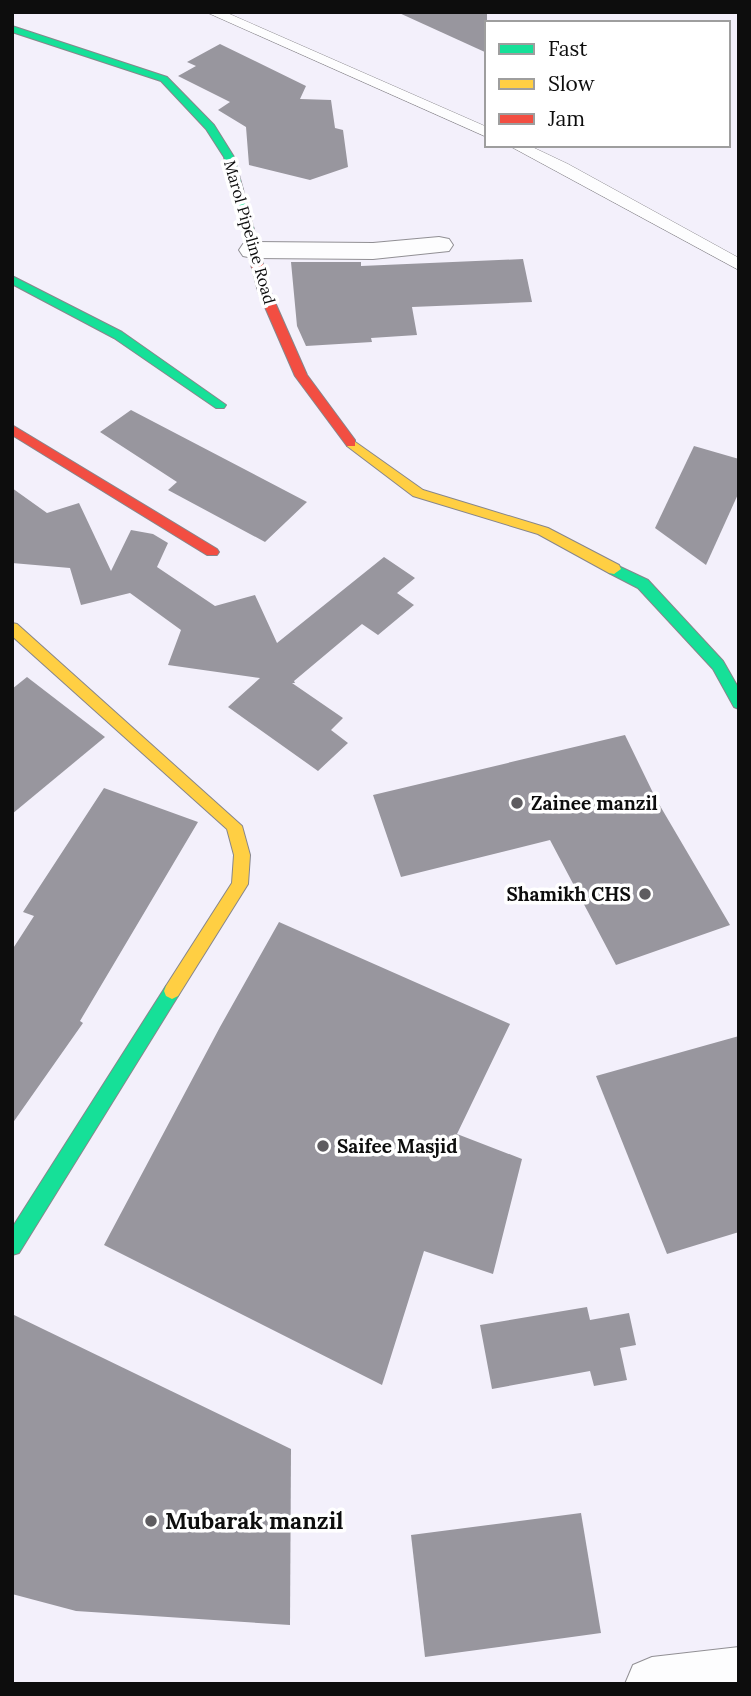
<svg xmlns="http://www.w3.org/2000/svg" width="751" height="1696" viewBox="0 0 751 1696" font-family="Lora,serif">
  <style>
    .building { fill: #98969e }
    .lines { fill: none; stroke-linecap: round; stroke-linejoin: round }
    .lane-casing { stroke: #918f94; stroke-width: 1 }
    .street-casing { stroke: #918f94; stroke-width: 2 }
    .fast-casing { stroke: #87868b; stroke-width: 2 }
    .slow-casing { stroke: #87868b; stroke-width: 2 }
    .jam-casing { stroke: #87868b; stroke-width: 2 }
    .lane { fill: #fdfdfe; fill-rule: evenodd }
    .street { fill: #fdfdfe; fill-rule: evenodd }
    .fast { fill: #16e098; fill-rule: evenodd }
    .slow { fill: #ffcf43; fill-rule: evenodd }
    .jam { fill: #f24e42; fill-rule: evenodd }
    .poi-dot { fill: #5e5c60; stroke: #fff; stroke-width: 2.5 }
    .labels { text-anchor: middle; stroke-width: 7; stroke-linejoin: round; paint-order: stroke }
    .far-street-label { font-size: 16px; fill: #0d0d0d; stroke: #fff }
    .poi-label { font-size: 19px; font-weight: bold; fill: #0d0d0d; stroke: #fff; text-anchor: start }
    .near-poi-label { font-size: 23px; font-weight: bold; fill: #0d0d0d; stroke: #fff; text-anchor: start }
  </style>
  <rect width="100%" height="100%" fill="#f3f0fb"/>
  <g class="building">
    <path d="M397,12H487V53Z"/>
    <path d="M220,44L306,86L300,99L331,100L335,128L343,130L348,167L310,180L249,165L246,127L218,110L230,102L178,76L196,66L187,62Z"/>
    <path d="M523,259L532,302L412,307L417,335L371,338L372,342L306,346L297,326L291,262H361V266Z"/>
    <path d="M131,410L307,502L265,542L168,490L177,482L100,432Z"/>
    <path d="M694,446L739,459V492L706,565L655,528Z"/>
    <path d="M12,488L47,513L79,503L111,571L131,530L153,534L168,543L157,567L215,606L255,595L277,643L384,557L415,578L397,593L414,605L378,635L362,624L294,681L295,683H292L343,718L331,730L348,743L318,771L228,707L260,678L168,665L181,630L130,593L81,605L70,568L12,563Z"/>
    <path d="M27,677L105,737L12,814V689Z"/>
    <path d="M625,735L656,799L730,925L616,965L550,840L401,877L373,795Z"/>
    <path d="M104,788L198,822L80,1021L83,1023L12,1124V950L34,916L23,912Z"/>
    <path d="M279,922L510,1024L457,1134L522,1159L493,1274L424,1251L382,1385L104,1245L220,1027Z"/>
    <path d="M739,1036V1232L667,1254L596,1076Z"/>
    <path d="M587,1307L590,1320L629,1313L636,1345L620,1348L627,1380L594,1386L590,1371L492,1389L480,1325Z"/>
    <path d="M12,1314L291,1449L290,1625L76,1611L12,1594Z"/>
    <path d="M581,1513L601,1633L425,1657L411,1535Z"/>
  </g>
  <g class="lines">
    <defs>
      <g id="lane">
        <path d="M206,12H225L487,127V137Z"/>
        <path d="M508,145H528L568,164L739,258V270Z"/>
      </g>
      <g id="street">
        <path d="M439,237L449,239L453,245L449,251L373,259L253,258L243,256L239,250L243,244L253,242L373,243Z"/>
        <path d="M739,1647V1684H625L633,1665L652,1657Z"/>
      </g>
      <g id="fast">
        <path d="M12,26L167,77L214,125L234,157L254,230L252,232L242,230L224,157L206,129L161,81L12,32Z"/>
        <path d="M12,276L122,332L226,405L224,408H216L114,338L12,284Z"/>
        <path d="M614,564L648,580L723,661L739,689V709L734,707L713,669L638,588L609,573L607,569Z"/>
        <path d="M172,983L178,986L180,991L178,996L19,1253L12,1255V1228L166,986Z"/>
      </g>
      <g id="slow">
        <path d="M351,439L423,490L548,528L619,565L621,569L614,574L609,573L538,534L413,496L347,446V440Z"/>
        <path d="M12,623L17,624L242,826L250,855L248,884L178,996L172,999L166,996L164,991L166,986L232,883L234,855L227,829L12,636Z"/>
      </g>
      <g id="jam">
        <path d="M248,227L254,230L270,291L307,375L355,440V446H347L295,376L258,291L242,230Z"/>
        <path d="M12,425L217,549L219,552L217,555H207L12,435Z"/>
      </g>
    </defs>
    <use href="#lane" class="lane-casing"/>
    <use href="#street" class="street-casing"/>
    <use href="#fast" class="fast-casing"/>
    <use href="#slow" class="slow-casing"/>
    <use href="#jam" class="jam-casing"/>
    <use href="#lane" class="lane"/>
    <use href="#street" class="street"/>
    <use href="#fast" class="fast"/>
    <use href="#slow" class="slow"/>
    <use href="#jam" class="jam"/>
  </g>
  <g class="poi-dot">
    <circle cx="517" cy="803" r="7"/>
    <circle cx="645" cy="894" r="7"/>
    <circle cx="323" cy="1146" r="7"/>
    <circle cx="151" cy="1521" r="7"/>
  </g>
  <g class="labels">
    <g class="far-street-label">
      <text transform="translate(250 232) rotate(74)" y="6">Marol Pipeline Road</text>
    </g>
    <g class="poi-label">
      <text x="531" y="810">Zainee manzil</text>
      <text x="631" y="901" text-anchor="end">Shamikh CHS</text>
      <text x="337" y="1153">Saifee Masjid</text>
    </g>
    <g class="near-poi-label">
      <text x="165" y="1529">Mubarak manzil</text>
    </g>
  </g>
  <rect width="751" height="1696" fill="none" stroke="#0d0d0d" stroke-width="28"/>
  <rect x="485" y="21" width="245" height="126" fill="#ffffff" stroke="#9e9e9e" stroke-width="2"/>
  <rect x="499" y="44" width="35" height="10" fill="#16e098" stroke="#9e9e9e" stroke-width="2"/>
  <text x="548" y="56" font-size="21" fill="#0d0d0d">Fast</text>
  <rect x="499" y="79" width="35" height="10" fill="#ffcf43" stroke="#9e9e9e" stroke-width="2"/>
  <text x="548" y="91" font-size="21" fill="#0d0d0d">Slow</text>
  <rect x="499" y="114" width="35" height="10" fill="#f24e42" stroke="#9e9e9e" stroke-width="2"/>
  <text x="548" y="126" font-size="21" fill="#0d0d0d">Jam</text>
</svg>
